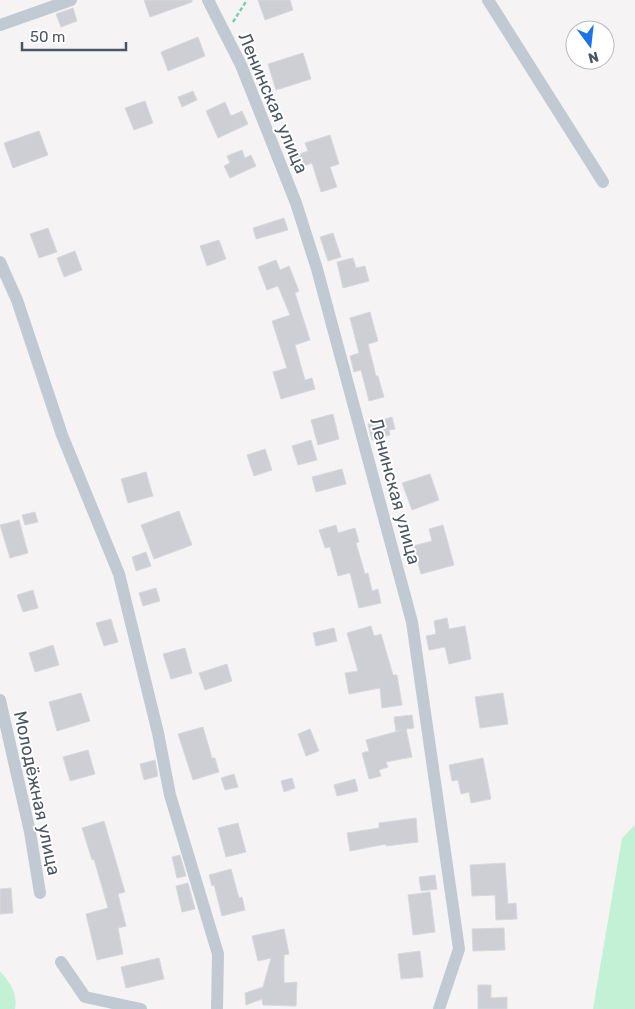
<svg xmlns="http://www.w3.org/2000/svg" width="635" height="1009" viewBox="0 0 635 1009" font-family="Rubik,sans-serif">
  <style>
    .green { fill: #c3f1d5 }
    .building { fill: #cdcfd5; stroke: #d7d9de }
    .lines { fill: none; stroke-linecap: round; stroke-linejoin: round }
    .path { stroke: #7ad0a6; stroke-width: 2.5; stroke-dasharray: 4 2.5; stroke-linecap: butt }
    .minor { stroke: #c1cad2; stroke-width: 12 }
    .labels { text-anchor: middle; stroke-width: 4; stroke-linejoin: round; paint-order: stroke }
    .street-label { font-size: 18px; fill: #4a5661; stroke: #fff }
  </style>
  <rect width="100%" height="100%" fill="#f5f3f3"/>
  <g class="green">
    <path d="M635,825V1009H593L622,838Z"/>
    <path d="M0,971C10,982 18,994 15,1009H0Z"/>
  </g>
  <g class="building">
    <path d="M144,0H192V2L150,17Z"/>
    <path d="M258,0H290L293,10L265,20Z"/>
    <path d="M73,8L77,21L61,27L56,14Z"/>
    <path d="M198,37L205,56L168,71L161,52Z"/>
    <path d="M303,53L311,79L276,90L268,64Z"/>
    <path d="M193,91L197,100L182,107L178,97Z"/>
    <path d="M145,101L153,123L134,130L125,108Z"/>
    <path d="M225,102L231,116L242,111L248,124L218,138L206,111Z"/>
    <path d="M39,131L48,155L13,168L4,143Z"/>
    <path d="M330,135L339,164L330,167L337,187L321,192L312,163L295,169L291,157L308,151L305,143Z"/>
    <path d="M242,150L245,158L251,155L256,166L230,178L224,166L230,163L227,156Z"/>
    <path d="M284,218L288,230L256,239L253,228Z"/>
    <path d="M48,228L57,252L39,258L30,234Z"/>
    <path d="M333,233L341,257L328,261L320,237Z"/>
    <path d="M219,240L226,259L207,266L200,246Z"/>
    <path d="M75,251L82,270L64,277L57,258Z"/>
    <path d="M353,258L356,268L365,266L369,281L343,288L337,262Z"/>
    <path d="M276,260L280,270L289,266L299,291L295,293L310,340L295,345L305,380L312,378L315,389L281,399L273,372L287,368L272,321L290,315L278,286L267,290L258,267Z"/>
    <path d="M370,312L378,341L368,344L376,376H378L384,397L369,401L361,370L354,372L350,356L359,353L350,318Z"/>
    <path d="M333,414L339,439L318,445L311,420Z"/>
    <path d="M392,417L395,429L389,430L390,435L372,440L368,424Z"/>
    <path d="M311,440L317,460L298,465L292,446Z"/>
    <path d="M265,449L272,470L254,476L247,455Z"/>
    <path d="M342,469L346,484L316,492L312,477Z"/>
    <path d="M146,472L153,496L128,503L121,479Z"/>
    <path d="M430,474L439,500L412,510L402,483Z"/>
    <path d="M179,511L192,545L154,559L141,525Z"/>
    <path d="M35,512L38,522L25,525L22,515Z"/>
    <path d="M19,520L28,553L10,558L0,525Z"/>
    <path d="M336,525L338,533L355,528L359,542L356,543L365,574L368,573L372,591L378,589L381,603L359,608L350,573L338,576L330,547L325,548L319,530Z"/>
    <path d="M443,525L454,565L421,574L413,546L432,541L429,529Z"/>
    <path d="M146,552L151,566L136,571L132,557Z"/>
    <path d="M156,588L160,601L143,606L139,593Z"/>
    <path d="M33,590L38,608L23,612L17,595Z"/>
    <path d="M447,618L449,629L465,626L471,659L449,664L445,647L429,650L426,636L436,634L434,621Z"/>
    <path d="M111,619L118,642L104,646L96,623Z"/>
    <path d="M371,626L374,636L381,634L393,675H397L402,705L382,708L380,688L349,694L345,673L358,671L347,633Z"/>
    <path d="M334,628L337,641L316,646L313,633Z"/>
    <path d="M53,645L59,665L35,672L29,653Z"/>
    <path d="M185,648L192,673L171,679L163,654Z"/>
    <path d="M227,664L232,681L205,690L199,673Z"/>
    <path d="M81,693L90,721L57,731L49,702Z"/>
    <path d="M503,693L508,724L480,728L475,697Z"/>
    <path d="M412,715L414,728L406,729L412,757L386,762L388,767L379,770L381,776L369,779L362,753L369,751L366,740L402,730L396,731L394,717Z"/>
    <path d="M203,727L212,758H215L219,772L193,780L178,734Z"/>
    <path d="M310,729L319,751L306,756L298,734Z"/>
    <path d="M88,750L95,774L70,781L63,757Z"/>
    <path d="M483,758L491,799L471,803L469,792L461,794L458,780L452,781L449,765Z"/>
    <path d="M155,760L158,776L144,780L140,764Z"/>
    <path d="M234,774L238,787L225,790L221,778Z"/>
    <path d="M292,778L295,788L284,792L281,781Z"/>
    <path d="M355,779L358,791L337,796L334,785Z"/>
    <path d="M416,818L418,842L386,846V844L350,851L347,833L379,828V823Z"/>
    <path d="M104,821L125,892L118,894L126,926L118,928L123,954L97,960L86,914L108,908L94,859L92,860L82,828Z"/>
    <path d="M238,823L246,852L226,857L218,828Z"/>
    <path d="M180,855L186,876L177,878L172,857Z"/>
    <path d="M505,863L508,904L516,903L517,919L496,920L495,895L472,896L470,865Z"/>
    <path d="M231,869L239,898L242,897L245,910L222,916L214,885L212,886L209,875Z"/>
    <path d="M435,875L437,889L421,891L419,877Z"/>
    <path d="M188,883L195,909L182,912L176,886Z"/>
    <path d="M11,888L13,913L0,914V889Z"/>
    <path d="M430,892L435,932L413,935L408,895Z"/>
    <path d="M504,928L505,950L473,951L472,929Z"/>
    <path d="M284,929L289,954L284,955V983L297,982L296,1006L263,1005L262,999L246,1005L245,993L263,987L271,958L258,961L252,936Z"/>
    <path d="M420,951L423,977L401,979L398,954Z"/>
    <path d="M159,958L164,979L126,988L121,967Z"/>
    <path d="M478,985H491V998L507,997V1009H478Z"/>
  </g>
  <g class="lines">
    <path class="path" d="M233,22L247,0"/>
    <g class="minor">
      <path d="M208,0L241,65L296,203L317,269L412,622L459,949L439,1009"/>
      <path d="M488,0L603,182"/>
      <path d="M0,25L71,0"/>
      <path d="M0,262L17,300L62,435L119,574L158,733L170,795L218,954L217,1009"/>
      <path d="M0,700L30,832L40,893"/>
      <path d="M61,962L85,997L141,1009"/>
    </g>
  </g>
  <g class="labels">
    <g class="street-label">
      <text transform="translate(273 103) rotate(67)" y="6">Ленинская улица</text>
      <text transform="translate(395 491) rotate(75)" y="6">Ленинская улица</text>
      <text transform="translate(37 793) rotate(78)" y="6">Молодёжная улица</text>
    </g>
  </g>
  <g transform="translate(590 45) rotate(165)"><circle r="24" fill="#ffffff" stroke="#b7bbc0"/>
  <path d="M0-4L9 19L0 12L-9 19Z" fill="#1a73e8"/>
  <text y="-8" font-size="14" font-weight="bold" text-anchor="middle" fill="#4a5661">N</text>
  </g>
  <path d="M22 42v8h104v-8" fill="none" stroke="#4a5661" stroke-width="2.5"/>
  <text x="30" y="42" font-size="15" fill="#4a5661" stroke="#ffffff" stroke-width="4" paint-order="stroke">50 m</text>
</svg>
